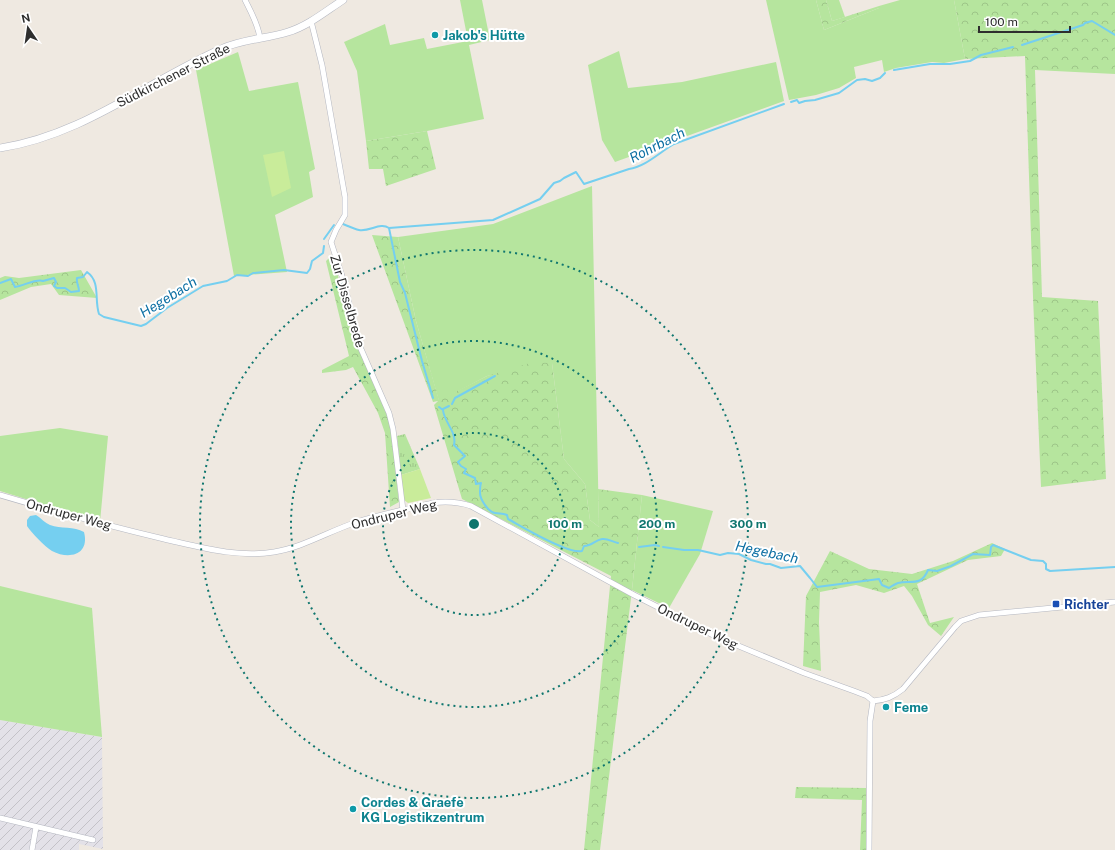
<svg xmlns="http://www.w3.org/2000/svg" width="1115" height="850" viewBox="0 0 1115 850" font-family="'Public Sans',sans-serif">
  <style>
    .industrial { fill: url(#industrial-furrows) }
    .grass { fill: #b6e59e }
    .forest { fill: url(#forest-crowns) }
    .park { fill: url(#park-tufts) }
    .pitch { fill: #c9ec9a }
    .water { fill: #75cff0 }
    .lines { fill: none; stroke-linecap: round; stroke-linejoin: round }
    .stream { stroke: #75cff0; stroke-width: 2 }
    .street-casing { stroke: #b4b7c1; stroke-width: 6 }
    .secondary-casing { stroke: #b4b7c1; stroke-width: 8 }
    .street { stroke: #fff; stroke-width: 5 }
    .secondary { stroke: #fff; stroke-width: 7 }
    .ring { fill: none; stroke: #0f766e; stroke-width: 2; stroke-dasharray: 2 4 }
    .culture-dot { fill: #0f9aa8; stroke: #fff; stroke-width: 1.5 }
    .transit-dot { fill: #1a4fb4; stroke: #fff; stroke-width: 1.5 }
    .labels { text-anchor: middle; stroke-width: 4; stroke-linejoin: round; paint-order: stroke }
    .culture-label { font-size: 13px; font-weight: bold; fill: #0d838f; stroke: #fff; text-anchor: start }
    .street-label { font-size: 13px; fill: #2e2e2e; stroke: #fff }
    .transit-label { font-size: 13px; font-weight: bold; fill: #164399; stroke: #fff; text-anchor: start }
    .water-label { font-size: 14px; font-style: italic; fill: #0d6fa3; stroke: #fff }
    .centre { fill: #0f766e; stroke: #fff; stroke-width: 2 }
    .ring-label { font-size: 12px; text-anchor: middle; font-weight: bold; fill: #0f766e; stroke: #fff; stroke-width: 4; stroke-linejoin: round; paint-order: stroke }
  </style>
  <defs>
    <pattern id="industrial-furrows" width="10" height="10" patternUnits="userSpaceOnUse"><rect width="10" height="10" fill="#e3e1e8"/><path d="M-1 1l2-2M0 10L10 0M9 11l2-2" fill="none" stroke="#c3c1c7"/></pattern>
    <pattern id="forest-crowns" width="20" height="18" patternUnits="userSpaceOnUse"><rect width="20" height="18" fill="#b6e59e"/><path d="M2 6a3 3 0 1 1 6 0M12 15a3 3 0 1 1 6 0" fill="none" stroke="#9dc588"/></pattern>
    <pattern id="park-tufts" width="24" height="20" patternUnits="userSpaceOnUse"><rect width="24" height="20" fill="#b6e59e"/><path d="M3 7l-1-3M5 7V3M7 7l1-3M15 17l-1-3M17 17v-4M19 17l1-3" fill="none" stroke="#9dc588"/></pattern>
  </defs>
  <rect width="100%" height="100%" fill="#efe9e1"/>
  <path class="industrial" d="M0,720L102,737L103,849L79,844V850H0Z"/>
  <g class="grass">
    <path d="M460,0H482L490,40L469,45L484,119L427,131L366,141L357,71L344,42L385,24L390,45L424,38L427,49L468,41Z"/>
    <path d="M766,0H816L824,30L879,8V6L900,0H954L965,59L944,63L932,62L896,68L884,72L882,60L854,67L856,78L839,88L816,95L789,100Z"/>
    <path d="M826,0H839L845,17L832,21Z"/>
    <path d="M619,51L628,88L682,82L776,62L784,101L615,162L602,140L588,65Z"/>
    <path d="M238,52L249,91L298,82L315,169L309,172L313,197L275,215L287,272L234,276L196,70Z"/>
    <path d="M592,186L599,527L590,520L585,484L564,459L552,363L487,376L439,401L416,321L398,237L493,224Z"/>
    <path d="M60,428L108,436L100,522L0,491V436Z"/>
    <path d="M642,495L713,511L700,554L669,608L632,590Z"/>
    <path d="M0,586L92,608L102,737L0,720Z"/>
  </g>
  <g class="forest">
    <path d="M816,0H826L832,21L879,6V8L824,30Z"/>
    <path d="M954,0H1115V74L1035,70L1042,297L1098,301L1106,479L1041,487L1033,297L1025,56L965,59Z"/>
    <path d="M427,131L436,169L386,186L383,169H369L366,141Z"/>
    <path d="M372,235L398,237L416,321L439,400L487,376L533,362L552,363L564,459L585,484L590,520L599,527L598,489L642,495L632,590L600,850H584L611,576L462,499L434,405L438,401L433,402Z"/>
    <path d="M332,255L359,350L386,412L391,429L399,502L390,507L385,433L378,413L353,367L346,370L322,373V370L349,356L326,261Z"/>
    <path d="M81,270L97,298L59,295L51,284L31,287L0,300V278L5,276L19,278Z"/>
    <path d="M992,543L1005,549L1001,556L968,560L917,584L930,623L954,617L941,636L928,625L912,596L904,586L884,593L856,585L820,592L819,622L821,671L803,666L806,596L830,551L869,569L912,574L953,561Z"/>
    <path d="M796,787L866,788V850H860L862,800L795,798Z"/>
  </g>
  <path class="park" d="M405,434L420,469L401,475L397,436Z"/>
  <g class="pitch">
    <path d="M284,151L291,188L272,197L263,155Z"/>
    <path d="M420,469L431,498L408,503L404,500L401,475Z"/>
  </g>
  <path class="water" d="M36,515C41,518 45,523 50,525C61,529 74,526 84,532C90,555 69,560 52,551C44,546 32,533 27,526V520L30,516Z"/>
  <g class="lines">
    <g class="stream">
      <path d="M1022,45L1083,25L1085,23L1092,21L1115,35"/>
      <path d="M894,70L930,64H950L970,61L981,55L1013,47"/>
      <path d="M791,102L797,100L799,103L805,101L815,100L839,93L857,80L865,79L872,81L880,78L885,73"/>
      <path d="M343,224C348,226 354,229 359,230C370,232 380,222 389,228L400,282L405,293L422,361L433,398"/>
      <path d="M389,228L493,220L540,199L554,183L560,181L564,178L576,172L584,184L629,169C645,167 660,152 674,144L784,104"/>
      <path d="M324,239L334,225"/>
      <path d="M0,283L11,279L15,287C23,286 37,278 43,281L54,278L56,282L54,286L57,288H65L71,292L79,291C79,286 76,283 77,278L83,277L87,272C101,282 94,299 99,314L104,317L141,326L146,324L167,308L203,286L227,281L237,275L248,276L253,273L284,270L307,273L310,269L312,261L323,253L324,246"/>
      <path d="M452,404L455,398L495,376"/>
      <path d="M439,407L443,410C444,422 457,432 454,445L465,456L458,462L461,466L466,469L464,473L475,478L476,484L481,483C480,486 480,490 480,493C480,499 488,512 495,513C500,514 502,513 507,515L508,519C521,526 569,555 582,551L584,546C592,546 595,540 602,539C607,538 613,542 618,543"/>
      <path d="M443,409L449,406"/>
      <path d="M639,547L655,545L659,546"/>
      <path d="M663,547L684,550H698L720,555L728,553L739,554L751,560L766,564H770L781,568L800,566L810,578L817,587L879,579L882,585L889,588C892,586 895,584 898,583C911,580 921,587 928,570L937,571L951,566L973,554L990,555L991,547L993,545L1031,560L1043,561L1046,564V569L1050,571L1115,567"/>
    </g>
    <defs>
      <g id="street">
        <path d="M245,0C251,12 258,24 260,38"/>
        <path d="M311,21L322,65L345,197V215L336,230L331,242L342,276L361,349L389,413L393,429L403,510"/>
        <path d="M0,495C54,511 109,526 164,539C200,547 237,558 274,552C304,547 329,531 357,522C381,514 408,509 433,503C447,501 458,502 471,506L634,595L717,637L804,673L854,691L867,696L873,701C885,700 893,697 903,689L955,627L961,621L979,615L1115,602"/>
        <path d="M0,818L93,840"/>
        <path d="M32,850L36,827"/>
        <path d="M869,850L870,721L873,701"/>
      </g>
      <path id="secondary" d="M0,148C81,136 147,82 221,49C242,39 266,39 288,32C308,26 326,11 343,0"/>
    </defs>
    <use href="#street" class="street-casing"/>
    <use href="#secondary" class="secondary-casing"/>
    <use href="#street" class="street"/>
    <use href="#secondary" class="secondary"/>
  </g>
  <g class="ring">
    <circle cx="474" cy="524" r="91"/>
    <circle cx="474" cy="524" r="183"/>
    <circle cx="474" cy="524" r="274"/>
  </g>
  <g class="culture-dot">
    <circle cx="435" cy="35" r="4"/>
    <circle cx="886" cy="707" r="4"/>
    <circle cx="353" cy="809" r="4"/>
  </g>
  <rect class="transit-dot" x="1052" y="600" width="8" height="8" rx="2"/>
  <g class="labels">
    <g class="culture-label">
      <text x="443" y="40">Jakob's Hütte</text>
      <text x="894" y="712">Feme</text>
      <text x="361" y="807">Cordes &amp; Graefe<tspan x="361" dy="15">KG Logistikzentrum</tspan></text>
    </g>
    <g class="street-label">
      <text transform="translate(173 75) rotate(-27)" y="5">Südkirchener Straße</text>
      <text transform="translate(348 301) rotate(74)" y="5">Zur Disselbrede</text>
      <text transform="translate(69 514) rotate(15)" y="5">Ondruper Weg</text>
      <text transform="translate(394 514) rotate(-14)" y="5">Ondruper Weg</text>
      <text transform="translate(698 626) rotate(26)" y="5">Ondruper Weg</text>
    </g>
    <g class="transit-label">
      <text x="1064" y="609">Richter</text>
    </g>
    <g class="water-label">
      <text transform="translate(657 145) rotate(-27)" y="5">Rohrbach</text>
      <text transform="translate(168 297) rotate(-32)" y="5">Hegebach</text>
      <text transform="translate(767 552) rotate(12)" y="5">Hegebach</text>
    </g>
  </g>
  <circle cx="474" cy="524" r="6" class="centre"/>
  <g class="ring-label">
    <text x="565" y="528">100 m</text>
    <text x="657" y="528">200 m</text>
    <text x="748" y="528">300 m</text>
  </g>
  <g transform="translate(28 28) rotate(347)" stroke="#ffffff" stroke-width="3" paint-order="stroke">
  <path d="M0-3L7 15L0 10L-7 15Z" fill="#2e2e2e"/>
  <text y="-6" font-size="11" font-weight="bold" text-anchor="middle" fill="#2e2e2e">N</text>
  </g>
  <path d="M979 26v6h91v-6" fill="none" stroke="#2e2e2e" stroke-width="2"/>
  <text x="985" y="26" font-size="12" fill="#2e2e2e" stroke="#ffffff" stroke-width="3" paint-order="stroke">100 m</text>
</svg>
